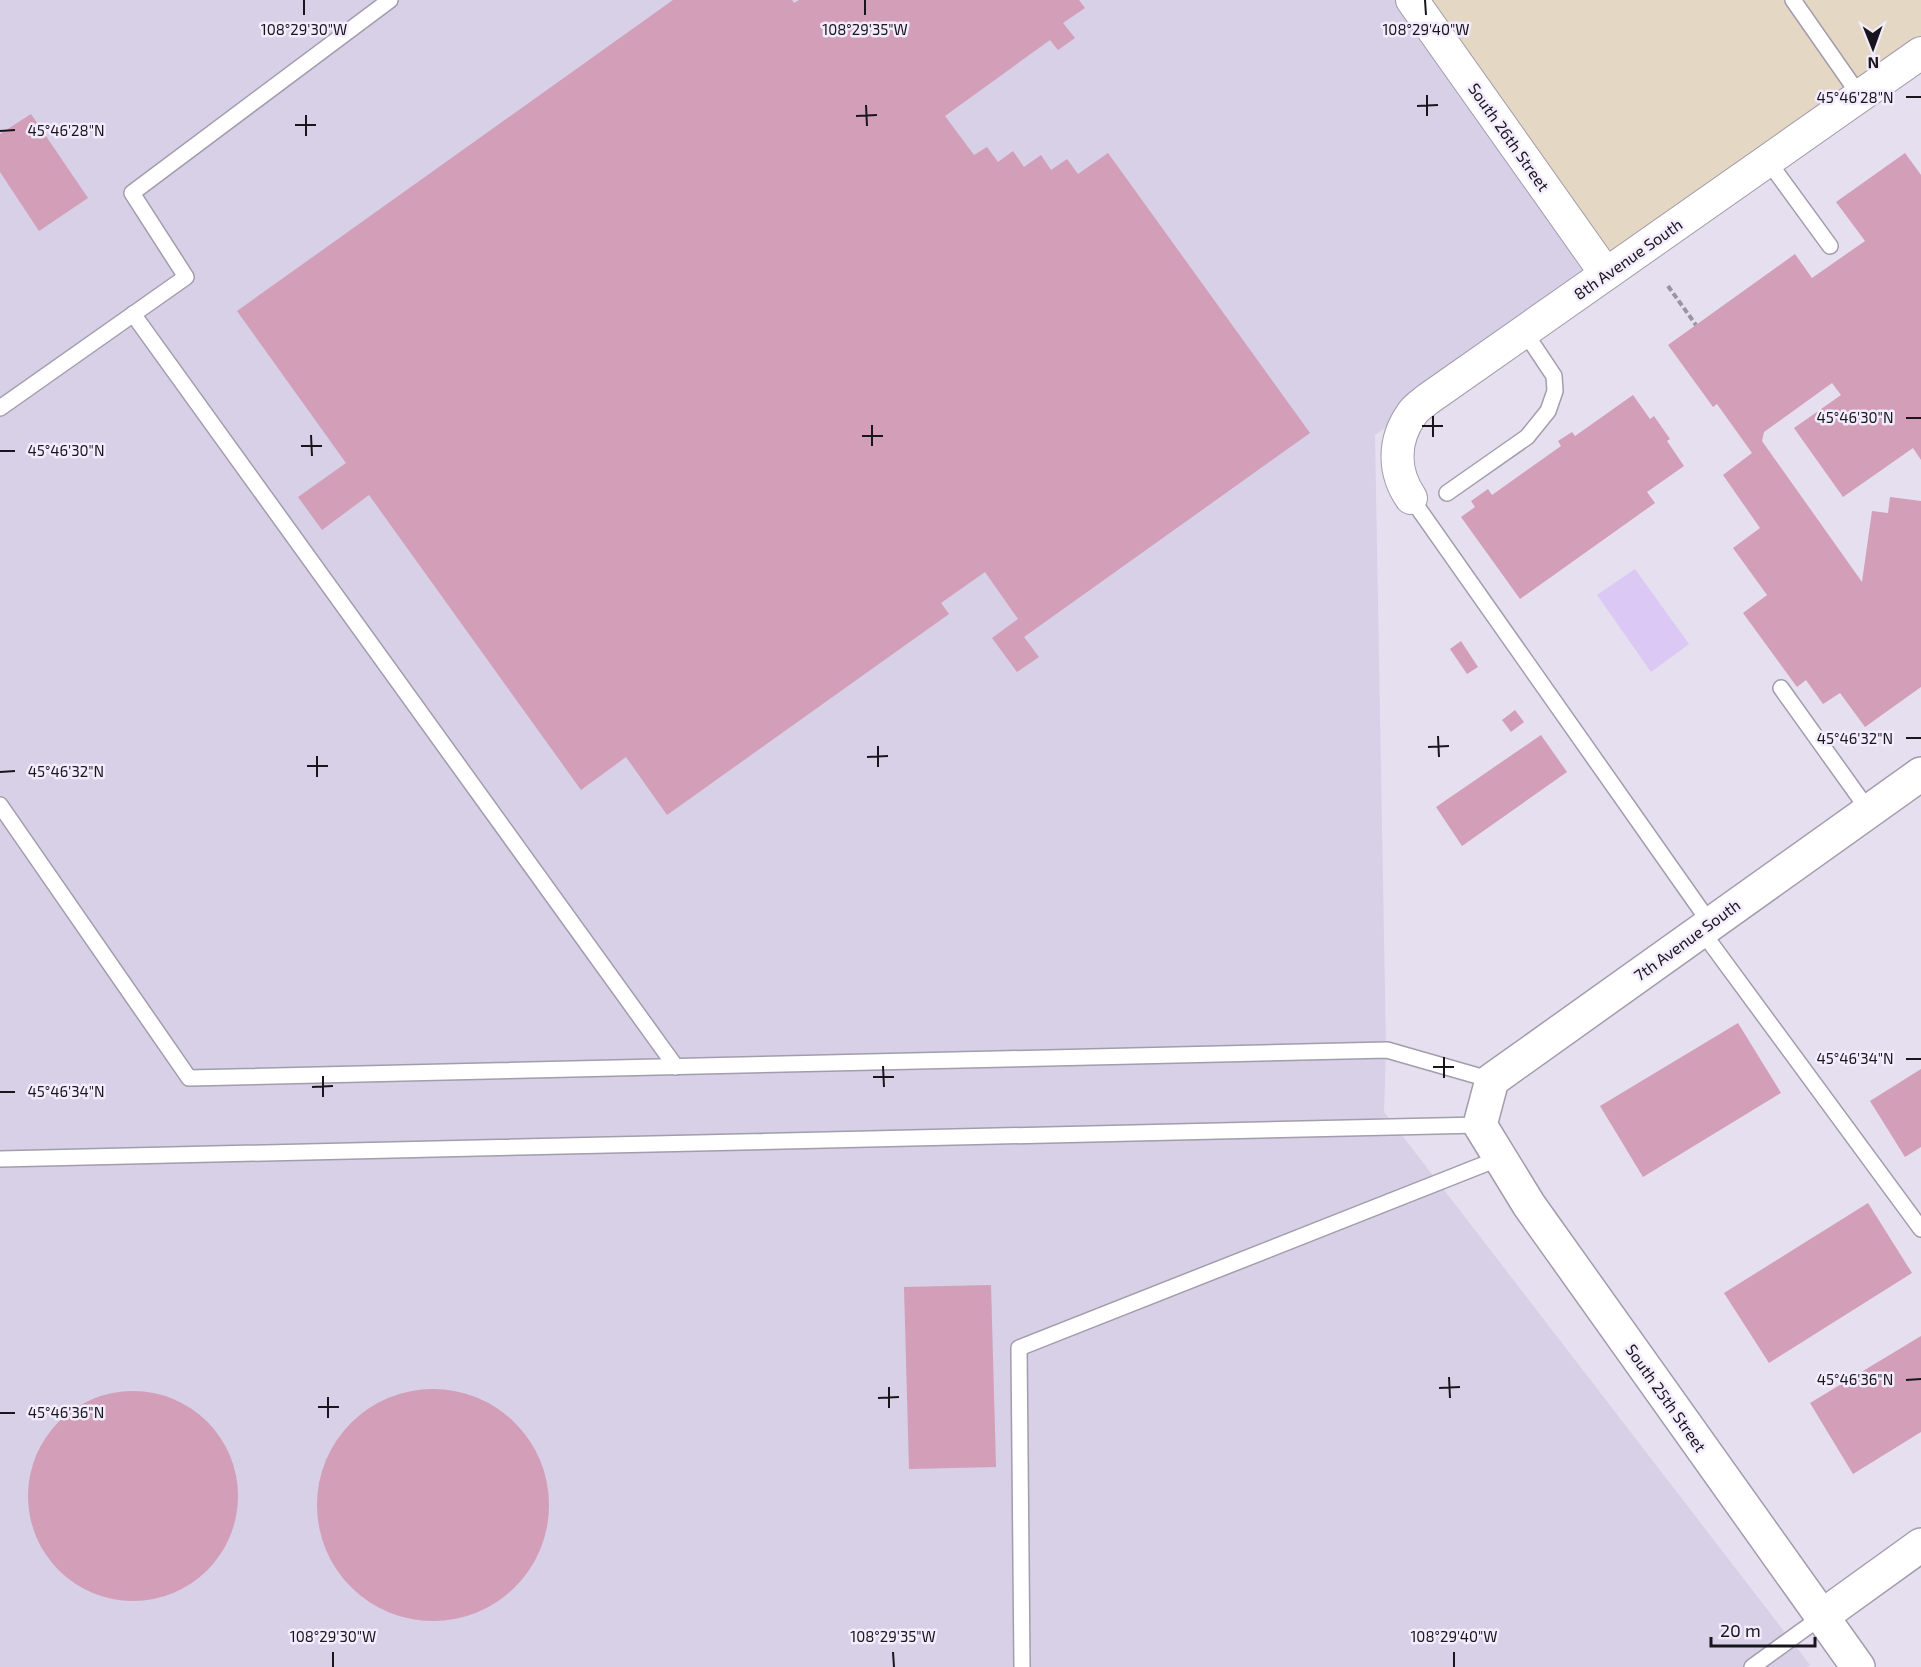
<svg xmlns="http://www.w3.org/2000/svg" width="1921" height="1667" viewBox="0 0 1921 1667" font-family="'Exo 2',sans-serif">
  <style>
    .commercial { fill: #e4d7c3 }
    .industrial { fill: #d7d0e6 }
    .green { fill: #dcc8f4 }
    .building { fill: #d29eb8 }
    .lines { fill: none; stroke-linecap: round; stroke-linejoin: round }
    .service-casing { stroke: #a39cac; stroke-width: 18 }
    .minor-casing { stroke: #a39cac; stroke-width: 34 }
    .tertiary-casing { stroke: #a39cac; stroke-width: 36 }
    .path { stroke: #9a95a2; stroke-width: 4; stroke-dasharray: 6 3; stroke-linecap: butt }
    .service { stroke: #fff; stroke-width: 15 }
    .minor { stroke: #fff; stroke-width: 32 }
    .tertiary { stroke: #fff; stroke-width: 33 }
    .ticks { fill: none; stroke: #18161c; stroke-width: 2 }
    .labels { text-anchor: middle; stroke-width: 5; stroke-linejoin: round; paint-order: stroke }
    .street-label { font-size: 16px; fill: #18161c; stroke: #f3ecfd }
    .ticks-label { font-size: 15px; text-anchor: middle; fill: #18161c; stroke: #f3ecfd; stroke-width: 5; stroke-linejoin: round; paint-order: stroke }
  </style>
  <rect width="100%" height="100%" fill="#e6dfef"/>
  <path class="commercial" d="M1405,0H1921V52L1606,274Z"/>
  <path class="industrial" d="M0,0H1405L1606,274L1375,435L1386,1049L1384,1112L1810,1665L1807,1667H0Z"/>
  <path class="green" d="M1635,569L1689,644L1651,672L1597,595Z"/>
  <g class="building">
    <path d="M673,0H792L794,3L799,0H1079L1085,8L1063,23L1075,38L1058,50L1050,40L945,116L974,155L987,147L998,162L1013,151L1024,167L1041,155L1051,170L1067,159L1078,174L1108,153L1310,433L1024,637L1039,657L1017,672L992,638L1018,619L985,572L941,603L949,614L667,815L626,757L581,790L369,495L322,530L298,497L346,463L237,311Z"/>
    <path d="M31,114L88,198L39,231L0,172V134Z"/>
    <path d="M1905,153L1921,175V460L1913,448L1843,497L1794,428L1841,395L1832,383L1764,432L1762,441L1862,582L1872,511L1888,513L1890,497L1921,501V687L1865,727L1840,693L1823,704L1806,680L1797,687L1743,613L1767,595L1733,548L1760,528L1723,475L1752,453L1717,404L1713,407L1668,345L1795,254L1812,278L1865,241L1836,202Z"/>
    <path d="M1633,395L1650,419L1654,416L1670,439L1667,441L1684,466L1647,492L1655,503L1520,599L1461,517L1475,507L1471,501L1488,489L1492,495L1561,446L1558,441L1572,432L1575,436Z"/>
    <path d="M1461,641L1478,667L1467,674L1450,649Z"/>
    <path d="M1515,710L1524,722L1511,732L1502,720Z"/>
    <path d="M1541,735L1567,772L1462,846L1436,807Z"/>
    <path d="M1738,1023L1781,1093L1643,1177L1600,1106Z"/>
    <path d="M1921,1069V1147L1905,1157L1870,1101Z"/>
    <path d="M1868,1203L1912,1273L1769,1363L1724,1293Z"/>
    <path d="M991,1285L996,1467L909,1469L904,1287Z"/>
    <path d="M1921,1336V1432L1853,1474L1810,1403Z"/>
    <circle cx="433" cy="1505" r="116"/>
    <circle cx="133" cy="1496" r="105"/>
  </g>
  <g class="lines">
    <defs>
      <g id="service">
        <path d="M1793,0L1860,96"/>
        <path d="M1768,161L1830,246"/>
        <path d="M133,314L676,1067"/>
        <path d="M0,408L186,277L132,193L390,0"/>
        <path d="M1447,493L1527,437L1548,411L1555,391L1554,376L1524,331"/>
        <path d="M1411,498L1710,923"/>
        <path d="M1781,688L1869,811"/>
        <path d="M0,805L189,1078L1387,1050L1492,1080"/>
        <path d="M1701,930L1921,1229"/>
        <path d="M0,1159L1480,1125"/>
        <path d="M1022,1667L1019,1348L1500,1158"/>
        <path d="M1752,1667L1821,1617"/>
      </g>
      <g id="minor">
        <path d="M1412,0L1606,274"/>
        <path d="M1411,498C1393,472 1393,441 1411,415C1415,408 1422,404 1428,399L1921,53"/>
      </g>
      <g id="tertiary">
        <path d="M1821,1617L1921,1545"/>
        <path d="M1858,1667L1529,1205L1480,1125L1492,1080L1921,774"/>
      </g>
    </defs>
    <use href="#service" class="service-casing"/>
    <use href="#minor" class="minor-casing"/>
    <use href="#tertiary" class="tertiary-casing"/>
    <path class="path" d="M1668,286L1696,325"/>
    <use href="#service" class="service"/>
    <use href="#minor" class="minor"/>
    <use href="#tertiary" class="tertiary"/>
  </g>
  <path class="ticks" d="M304,0V15M865,0V15M1425,0L1426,15M1427,95V116M1906,97H1921M866,105L867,126M1417,106L1438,105M306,115V136M856,116L877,115M295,125H316M0,131L15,130M1433,416V437M1906,418H1921M872,425V446M1422,426H1443M311,435L312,456M862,436H883M301,446H322M0,451H15M1438,736L1439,757M1906,738H1921M878,746V767M1428,747L1449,746M317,756V777M867,757L888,756M307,766H328M0,772L15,771M1444,1057V1078M1906,1059H1921M883,1066L884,1087M1433,1067H1454M323,1076V1097M873,1077H894M312,1087L333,1086M0,1092H15M1449,1377L1450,1398M1906,1380L1921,1379M889,1387V1408M1439,1388L1460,1387M328,1397V1418M878,1398L899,1397M318,1407H339M0,1413H15M333,1652V1667M893,1652L894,1667M1454,1652V1667"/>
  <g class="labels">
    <g class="street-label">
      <text transform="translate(1509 137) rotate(55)" y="6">South 26th Street</text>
      <text transform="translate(1628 259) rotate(-35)" y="6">8th Avenue South</text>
      <text transform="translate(1687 940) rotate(-36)" y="6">7th Avenue South</text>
      <text transform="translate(1666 1398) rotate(55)" y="6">South 25th Street</text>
    </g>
  </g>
  <g class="ticks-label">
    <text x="304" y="35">108°29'30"W</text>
    <text x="865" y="35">108°29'35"W</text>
    <text x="1426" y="35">108°29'40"W</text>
    <text x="1855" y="103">45°46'28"N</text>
    <text x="66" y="136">45°46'28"N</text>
    <text x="1855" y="423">45°46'30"N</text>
    <text x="66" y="456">45°46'30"N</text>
    <text x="1855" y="744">45°46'32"N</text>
    <text x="66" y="777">45°46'32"N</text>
    <text x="1855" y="1064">45°46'34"N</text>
    <text x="66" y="1097">45°46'34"N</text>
    <text x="1855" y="1385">45°46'36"N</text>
    <text x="66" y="1418">45°46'36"N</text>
    <text x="333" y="1642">108°29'30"W</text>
    <text x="893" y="1642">108°29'35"W</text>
    <text x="1454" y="1642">108°29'40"W</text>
  </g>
  <g transform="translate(1873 48) rotate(179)" stroke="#f3ecfd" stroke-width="4.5" paint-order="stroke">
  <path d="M0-4.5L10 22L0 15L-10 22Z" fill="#18161c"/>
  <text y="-9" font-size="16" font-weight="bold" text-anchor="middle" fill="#18161c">N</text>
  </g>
  <path d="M1711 1637v9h104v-9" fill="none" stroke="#18161c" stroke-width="3"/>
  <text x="1720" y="1637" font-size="18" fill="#18161c" stroke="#f3ecfd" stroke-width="4.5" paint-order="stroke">20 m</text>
</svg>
